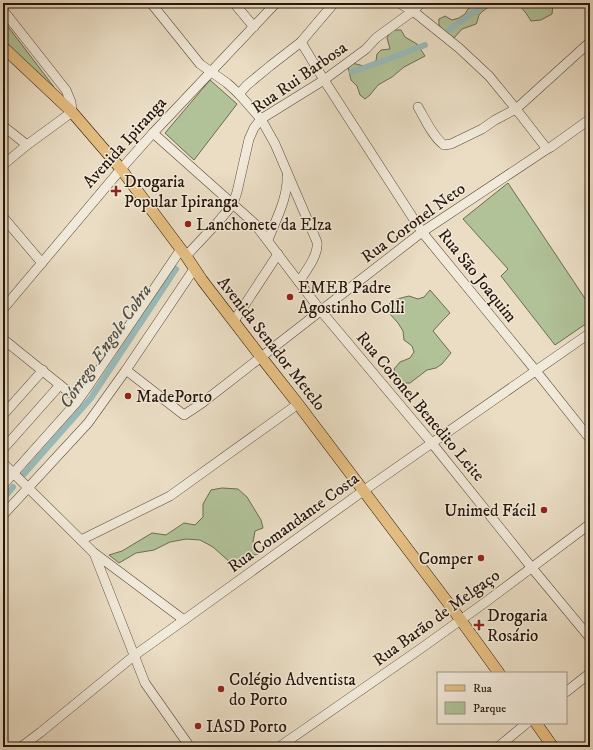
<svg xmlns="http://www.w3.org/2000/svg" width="593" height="750" viewBox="0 0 593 750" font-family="'IM FELL DW Pica',serif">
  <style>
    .green { fill: #b1c299; stroke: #6c6c51 }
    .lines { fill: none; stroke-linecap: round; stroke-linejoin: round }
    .canal { stroke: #99bbba; stroke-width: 6 }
    .minor-casing { stroke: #584738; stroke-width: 10 }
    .major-casing { stroke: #271509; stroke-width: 12 }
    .minor { stroke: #f1e9d9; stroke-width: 9 }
    .major { stroke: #e5be82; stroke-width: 11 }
    .poi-dot { fill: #8f2418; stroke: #f1e9d9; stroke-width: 1.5 }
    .labels { text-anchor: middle; stroke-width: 3; stroke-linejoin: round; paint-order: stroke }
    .street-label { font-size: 17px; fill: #271509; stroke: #f1e9d9 }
    .poi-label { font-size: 17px; fill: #271509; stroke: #f1e9d9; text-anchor: start }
    .water-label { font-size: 18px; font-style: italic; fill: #4f4f47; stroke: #f1e9d9 }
  </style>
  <rect width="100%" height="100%" fill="#eaddc4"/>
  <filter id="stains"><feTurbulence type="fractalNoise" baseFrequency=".005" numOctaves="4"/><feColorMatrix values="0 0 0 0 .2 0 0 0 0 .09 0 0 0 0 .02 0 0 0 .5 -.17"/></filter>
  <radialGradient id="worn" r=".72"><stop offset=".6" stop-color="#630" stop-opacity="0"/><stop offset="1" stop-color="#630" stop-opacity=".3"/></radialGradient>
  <g class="green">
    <path d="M477,3H491L492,4C489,8 482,10 479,15C478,17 478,21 476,24L462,29L454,38C447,33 437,29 439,19L445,16L452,20L459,18L465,14L468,9Z"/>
    <path d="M517,3H553L552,14L541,20L531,21L526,13Z"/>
    <path d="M3,20L54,87L52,88L3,40Z"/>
    <path d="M391,30H401L405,37L417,44L425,56L404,67L392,77L378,85L370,95L365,99L360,95L357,86L351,80L348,67L352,63L364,66L376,61L377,54L381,50L390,49L387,38Z"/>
    <path d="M210,80L237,104L194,160L165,133Z"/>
    <path d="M508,183L590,306V321L555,345L501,276L508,269L463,219Z"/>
    <path d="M430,290L450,313L443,320L433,331L451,353L442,364L436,368L427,370L410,383H401L395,378L394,369L400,362L410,358L414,352L412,346L404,340L403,331L398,323L390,314L389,304L397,299L409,296L418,299L424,297Z"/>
    <path d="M222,488L238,489L247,497L261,520L263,528L255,531L253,542L260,553L244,559L234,569L232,564L213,547L200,540L186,539L170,542L154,550L136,553L119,563L109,555L122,551L152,533L166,535L184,523L195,525L203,517V504L211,490Z"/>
  </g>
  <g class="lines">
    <g class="canal">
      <path d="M449,30L487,3"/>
      <path d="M352,72L386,60L425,45"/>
      <path d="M24,474L91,398L176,269"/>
      <path d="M3,499L13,487"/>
    </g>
    <defs>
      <g id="minor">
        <path d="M151,3L200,64L227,83L239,94L261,119L275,144L317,242C319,255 305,272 299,282"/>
        <path d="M234,3L254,27"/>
        <path d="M399,3L413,11L459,48L489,76L516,109L547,149"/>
        <path d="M3,10L66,90L71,102L72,112L27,145L3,165"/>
        <path d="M301,42L324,80L422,232L536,371L590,439"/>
        <path d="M239,94L247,85L270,66L301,42L334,3"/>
        <path d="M418,107C425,119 433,137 444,145L451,144L482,129L495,120L516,109L590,42"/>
        <path d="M3,126L27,145"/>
        <path d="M153,133L254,223L321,311L431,442L532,568L590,638"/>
        <path d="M3,217L42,263"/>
        <path d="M268,240C276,219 288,198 287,176"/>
        <path d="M186,256L218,222L233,204L237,192L249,139L254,128L261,119L324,80L366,49L376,38L413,11L421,3"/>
        <path d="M3,309L121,169L153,133L276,3"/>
        <path d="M234,321L278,254"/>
        <path d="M3,339L70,393"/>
        <path d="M126,370L184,415L202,403L422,232L547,149L551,147L590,119"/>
        <path d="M3,415L43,370"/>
        <path d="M4,448L60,385"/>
        <path d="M3,463L93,552L184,620"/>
        <path d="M3,485L76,403L89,385L181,249"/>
        <path d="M3,515L88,423L126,370L194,269"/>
        <path d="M81,540L170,496L298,404"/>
        <path d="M94,553L145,683L190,747"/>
        <path d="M566,692L590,673"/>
        <path d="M21,747L41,732L135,655L184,620L363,491L590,333"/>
        <path d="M279,747L423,647L487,601L590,524"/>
        <path d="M498,747L527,723"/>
      </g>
      <g id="major">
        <path d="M3,47L72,112L121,169L186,256L202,280L261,357L298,404L452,608L499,673"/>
        <path d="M536,723L553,747"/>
      </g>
    </defs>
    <use href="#minor" class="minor-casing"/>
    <use href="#major" class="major-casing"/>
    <use href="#minor" class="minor"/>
    <use href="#major" class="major"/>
  </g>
  <g class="poi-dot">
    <path d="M114 185h4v4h4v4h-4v4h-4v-4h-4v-4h4z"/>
    <circle cx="188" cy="224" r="4"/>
    <circle cx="290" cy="297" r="4"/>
    <circle cx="128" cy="396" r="4"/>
    <circle cx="544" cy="510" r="4"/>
    <circle cx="481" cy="558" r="4"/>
    <path d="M477 619h4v4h4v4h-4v4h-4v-4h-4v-4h4z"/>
    <circle cx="221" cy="689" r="4"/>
    <circle cx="198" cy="726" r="4"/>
  </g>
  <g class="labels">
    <g class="street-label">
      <text transform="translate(299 77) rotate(-35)" y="6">Rua Rui Barbosa</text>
      <text transform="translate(124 142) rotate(-48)" y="6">Avenida Ipiranga</text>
      <text transform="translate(413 222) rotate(-36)" y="6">Rua Coronel Neto</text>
      <text transform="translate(478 275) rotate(51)" y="6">Rua São Joaquim</text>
      <text transform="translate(272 343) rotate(52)" y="6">Avenida Senador Metelo</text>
      <text transform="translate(421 406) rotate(50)" y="6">Rua Coronel Benedito Leite</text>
      <text transform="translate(293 522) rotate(-36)" y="6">Rua Comandante Costa</text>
      <text transform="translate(436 617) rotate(-36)" y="6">Rua Barão de Melgaço</text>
    </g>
    <g class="poi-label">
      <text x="124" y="187">Drogaria<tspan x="124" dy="20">Popular Ipiranga</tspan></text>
      <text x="196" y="230">Lanchonete da Elza</text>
      <text x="298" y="293">EMEB Padre<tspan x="298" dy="20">Agostinho Colli</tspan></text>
      <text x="136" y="402">MadePorto</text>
      <text x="536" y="516" text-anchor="end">Unimed Fácil</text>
      <text x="473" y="564" text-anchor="end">Comper</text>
      <text x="487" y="621">Drogaria<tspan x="487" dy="20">Rosário</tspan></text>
      <text x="229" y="685">Colégio Adventista<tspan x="229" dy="20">do Porto</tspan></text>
      <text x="206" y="732">IASD Porto</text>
    </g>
    <g class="water-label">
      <text transform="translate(105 346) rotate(-55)" y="6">Córrego Engole Cobra</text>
    </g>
  </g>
  <rect width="593" height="750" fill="none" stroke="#eaddc4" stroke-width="16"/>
  <rect x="4" y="4" width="585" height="742" fill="none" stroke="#271509" stroke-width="2"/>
  <rect x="8" y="8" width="577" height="734" fill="none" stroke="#271509"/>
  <rect x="437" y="672" width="130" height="52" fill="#f1e9d9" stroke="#a09486"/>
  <rect x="445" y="685" width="20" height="6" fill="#e5be82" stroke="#a09486"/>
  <text x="473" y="692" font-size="12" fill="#271509">Rua</text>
  <rect x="445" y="702" width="20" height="12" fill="#b1c299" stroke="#a09486"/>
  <text x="473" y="712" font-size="12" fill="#271509">Parque</text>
  <rect width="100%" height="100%" filter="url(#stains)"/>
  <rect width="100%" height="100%" fill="url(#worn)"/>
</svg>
